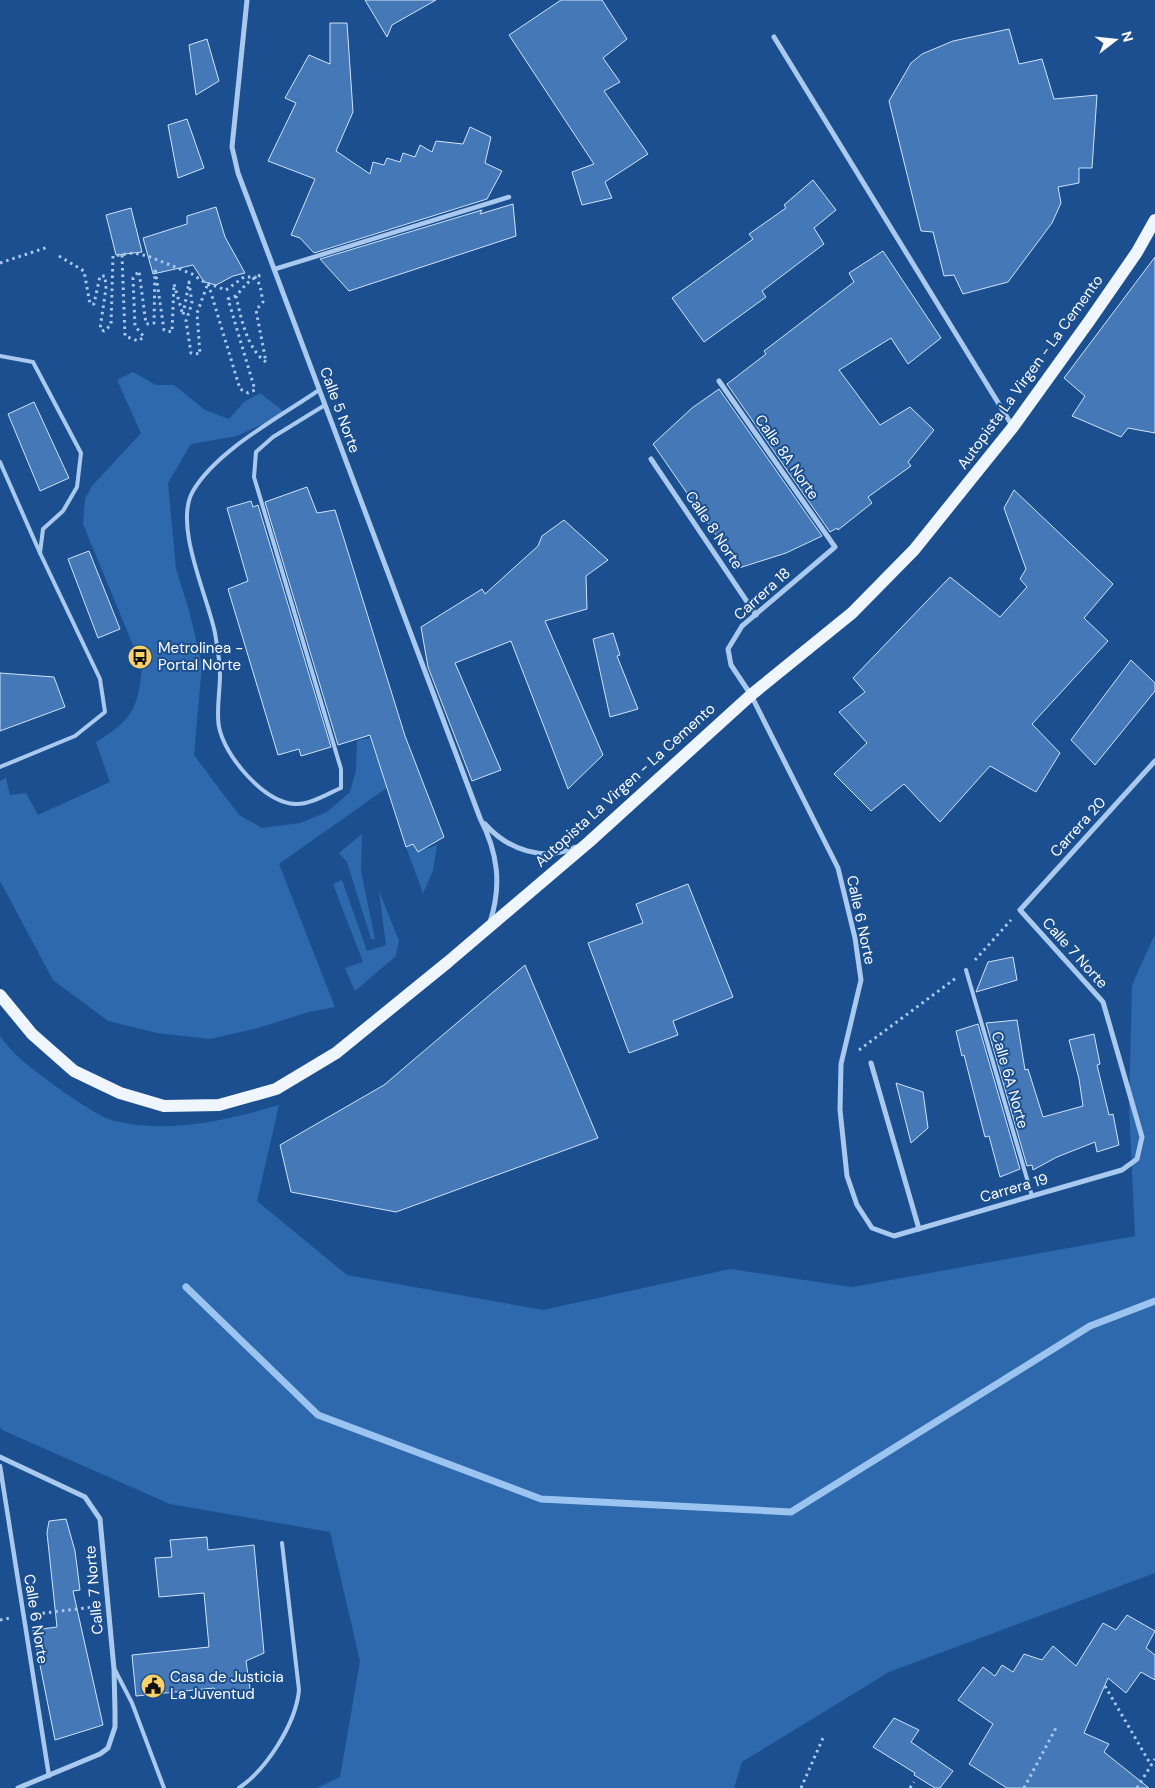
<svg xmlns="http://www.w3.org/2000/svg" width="1155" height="1788" viewBox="0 0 1155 1788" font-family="'DM Sans',sans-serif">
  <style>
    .green { fill: #2e69ad }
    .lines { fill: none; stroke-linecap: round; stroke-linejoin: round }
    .stream { stroke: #9cc4f0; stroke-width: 7 }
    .building { fill: #4478b7; stroke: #cfe3fa }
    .path { stroke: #a9c9ee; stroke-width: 3; stroke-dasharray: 2.5 4; stroke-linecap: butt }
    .service { stroke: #a9c9ee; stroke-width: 4 }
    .pedestrian { stroke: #a9c9ee; stroke-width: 4.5 }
    .minor { stroke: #a9c9ee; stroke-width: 5 }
    .primary { stroke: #f0f6ff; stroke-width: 12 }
    .labels { text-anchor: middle; stroke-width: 4; stroke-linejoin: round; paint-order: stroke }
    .street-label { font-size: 15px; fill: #fff; stroke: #1b4f8f }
    .poi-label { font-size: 15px; fill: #fff; stroke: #1b4f8f; text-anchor: start }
  </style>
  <rect width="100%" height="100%" fill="#1b4f8f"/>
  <g class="green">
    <path d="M133,372L156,385H174L205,410L229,419L244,402L260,393L286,413L237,436L191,444L168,483L176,569L189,610L202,665L194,755L239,815L262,828L300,823L327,812L350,792L356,770L357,740L371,738L388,787L279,864L335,1007L309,1012L258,1028L210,1039L157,1033L108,1021L53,980L0,881V781L6,778L10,795L26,793L38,815L110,782L96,742C132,720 138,709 142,667L83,524L85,499L92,486L141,433L117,380Z"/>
    <path d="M362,834L361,871L375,939H371L347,862L339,853Z"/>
    <path d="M413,844L418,852L437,845L433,871L423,893L406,847Z"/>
    <path d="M342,880L367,951L386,945L379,891L399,941L396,956L355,991L345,968L363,962L333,884Z"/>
    <path d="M1155,934V1573L889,1672L742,1762L734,1788H317L340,1777L360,1661L330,1532L170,1504L2,1430L0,1427V1036C14,1056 30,1067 50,1082C63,1092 100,1118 115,1121C170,1134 227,1120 279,1105L257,1201L347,1275L543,1310L730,1269L852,1287L1135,1236L1129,1107L1132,985Z"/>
  </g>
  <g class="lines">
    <path class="stream" d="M186,1287L318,1415L541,1499L791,1512L1090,1326L1155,1301"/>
  </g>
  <g class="building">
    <path d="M365,0H436L392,25L387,37Z"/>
    <path d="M561,0H602L627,39L603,58L620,82L604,91L648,154L605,182L612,198L582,205L572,172L594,164L509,35Z"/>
    <path d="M330,23H347L353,112L336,151L370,174L373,162L384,165L387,158L400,162L403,153L415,157L420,145L432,152L436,141L463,144L470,127L491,137L485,163L502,171L487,199L314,253L300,238L291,235L315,179L268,161L296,103L285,98L309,55L330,64Z"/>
    <path d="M1009,29L1019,64L1042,59L1054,99L1097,95L1092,168H1079V183L1058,187L1061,203L1052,223L1008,282L963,294L954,275L944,276L933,232L921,231L889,101L911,63L922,54L953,41Z"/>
    <path d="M207,39L219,81L196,95L189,45Z"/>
    <path d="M187,119L204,168L178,178L168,125Z"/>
    <path d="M813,180L836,210L814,228L824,244L762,291L766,297L704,342L672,298L753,239L749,234L786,208L784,205Z"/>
    <path d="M513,204L516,236L349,291L320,259L482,210L480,214Z"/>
    <path d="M216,207L225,237L245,273L233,276L216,285L204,282L193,265L153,274L143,238L187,224V216Z"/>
    <path d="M131,208L142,252L116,255L106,215Z"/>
    <path d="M883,251L941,338L908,364L891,338L839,370L880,425L910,407L934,430L908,462L911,466L868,497L872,503L838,530L837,528L830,532L727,384L766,354L764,351L854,282L849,273Z"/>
    <path d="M1155,257V433L1128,428L1121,437L1072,416L1085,396L1064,378Z"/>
    <path d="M719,389L822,536L786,553L739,568L653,444L692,408Z"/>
    <path d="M34,402L69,478L40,491L8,414Z"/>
    <path d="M307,487L317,513L335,510L405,736L444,837L418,852L413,844L406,847L370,735L338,745L265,502Z"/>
    <path d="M1014,490L1113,584L1084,618L1108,641L1032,724L1060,753L1036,792L990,766L940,822L904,784L871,811L834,774L867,743L839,712L865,692L853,678L950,577L1000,617L1027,587L1020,579L1026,569L1004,508Z"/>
    <path d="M251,501L253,507L258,505L331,747L301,756L299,749L278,755L228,589L248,581L227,508Z"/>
    <path d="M564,520L608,560L586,576L587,609L545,621L603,755L568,789L511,641L455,663L501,770L472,781L428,667L421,627L482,589L485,594L538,546L542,536Z"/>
    <path d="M89,551L120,629L98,638L68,559Z"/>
    <path d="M613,633L620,655L617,656L638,709L610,717L593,639Z"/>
    <path d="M1131,660L1155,683V691L1095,765L1071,740Z"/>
    <path d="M0,673L54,677L65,707L0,731Z"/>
    <path d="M688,884L733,997L673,1021L678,1035L629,1053L588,943L643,923L636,904Z"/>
    <path d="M1013,957L1017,980L976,992L988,962Z"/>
    <path d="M525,965L598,1138L396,1212L291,1192L280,1145L384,1085Z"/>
    <path d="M1017,1020L1025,1070L1028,1069L1043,1117L1083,1106L1079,1079L1069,1040L1094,1034L1100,1064L1097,1065L1109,1115L1113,1114L1119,1145L1097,1152L1095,1142L1057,1157L1033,1170L1032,1165L1027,1166L986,1023Z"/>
    <path d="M978,1024L1020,1169L1000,1177L989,1136L985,1137L964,1055L962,1056L956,1031Z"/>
    <path d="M896,1083L923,1092L928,1128L911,1143Z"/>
    <path d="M66,1519L75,1551L80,1590L73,1591L103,1725L55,1740L33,1630L57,1627L47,1533L49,1521Z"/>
    <path d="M207,1537L208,1550L254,1545L264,1653L246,1661L251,1695L219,1699L214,1688L136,1696L132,1655L209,1647L204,1593L159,1597L155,1558L172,1557L170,1540Z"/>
    <path d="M1127,1615L1155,1631L1146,1648L1155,1655V1680L1141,1672L1126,1693L1108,1678L1084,1733L1109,1744L1104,1752L1149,1788H1007L969,1764L993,1724L958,1700L983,1667L995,1676L1002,1665L1013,1672L1024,1654L1042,1660L1053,1646L1076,1666L1103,1623L1116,1630Z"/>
    <path d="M894,1718L919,1730L911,1742L953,1771L940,1788H935L914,1775L915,1773L873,1747Z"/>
  </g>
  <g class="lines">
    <g class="path">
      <path d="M122,255L125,336L138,341L144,337L135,326L133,278L139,271L146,324L154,323L155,268L164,330L172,332L174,284L183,315L189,282L192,303L186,321L191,353L200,354L197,313L208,283L240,389L248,393L255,390L228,299L236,296"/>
      <path d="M59,256L84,271L90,304H94L100,276H105L106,288L100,329L104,331L111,325L113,256L133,253L148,256L192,274L204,282L226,290L244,277H255L260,285L263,302L256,310L266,362C247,349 241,318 236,296C244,287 249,279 261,275"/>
      <path d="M0,263L48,247"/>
      <path d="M975,960L1011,920"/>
      <path d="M859,1050L956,978"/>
      <path d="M36,1614L94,1607"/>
      <path d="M0,1620L10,1618"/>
      <path d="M1105,1686L1151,1765"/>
      <path d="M801,1788L823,1738"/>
      <path d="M910,1788L914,1782"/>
      <path d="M1024,1788L1057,1726"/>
      <path d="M1137,1788L1155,1759"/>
    </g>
    <g class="service">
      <path d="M0,356L33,362L81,453L77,487L63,511L43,529L40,553"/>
      <path d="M319,390C280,417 217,450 193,491C173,525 208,597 215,633C217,646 220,661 220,675C220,692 216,711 219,727C225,757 264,802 295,804C310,805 329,793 341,788V769L254,477L256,452L273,437L325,405"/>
      <path d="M0,462L40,553L100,679L105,712L75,736L0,767"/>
      <path d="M966,970L1032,1196"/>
      <path d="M115,1670L132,1703L164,1788"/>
      <path d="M239,1788C267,1769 296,1723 299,1690L282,1543"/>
    </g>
    <g class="pedestrian">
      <path d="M275,269L509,197"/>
      <path d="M0,1466L49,1776"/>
    </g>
    <g class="minor">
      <path d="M247,0L232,147L238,173L480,818C498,853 502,885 490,922"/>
      <path d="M774,37L1013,427"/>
      <path d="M719,381L835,547L742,626L728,649L731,665L751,695L838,868L855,938L861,980L841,1064L840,1110L847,1176L857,1205L872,1228L894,1236L1122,1170L1137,1159L1142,1137L1103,1002L1020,910L1155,761"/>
      <path d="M651,459L756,615"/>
      <path d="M485,824C508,850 544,862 576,847"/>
      <path d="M871,1063L919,1229"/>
      <path d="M0,1457L85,1497L100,1519L114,1669L115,1711V1727L108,1748L100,1754L18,1788"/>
    </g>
    <path class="primary" d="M0,995L32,1034L74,1071L120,1093L164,1106L219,1105L276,1089L336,1053L448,962L589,842L751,695L852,613L914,550L1013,427L1090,320L1137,252L1155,220"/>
  </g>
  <defs>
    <symbol id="bus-disc" viewBox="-11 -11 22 22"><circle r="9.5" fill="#ffd166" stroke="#1b4f8f"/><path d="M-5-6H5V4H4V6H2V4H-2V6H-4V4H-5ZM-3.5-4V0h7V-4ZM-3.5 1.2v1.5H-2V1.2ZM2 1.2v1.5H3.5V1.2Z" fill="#111"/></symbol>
    <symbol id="civic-disc" viewBox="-11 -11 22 22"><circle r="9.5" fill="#ffd166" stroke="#1b4f8f"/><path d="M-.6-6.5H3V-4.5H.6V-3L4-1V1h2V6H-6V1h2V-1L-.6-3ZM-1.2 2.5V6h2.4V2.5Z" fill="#111"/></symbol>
  </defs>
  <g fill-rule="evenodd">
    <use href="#bus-disc" x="126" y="643" width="28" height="28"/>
    <use href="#civic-disc" x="139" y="1672" width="28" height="28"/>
  </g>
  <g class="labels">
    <g class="street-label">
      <text transform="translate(1030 372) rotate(-54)" y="5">Autopista La Virgen - La Cemento</text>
      <text transform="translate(340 410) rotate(70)" y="5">Calle 5 Norte</text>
      <text transform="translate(787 457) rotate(55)" y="5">Calle 8A Norte</text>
      <text transform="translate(714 530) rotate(56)" y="5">Calle 8 Norte</text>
      <text transform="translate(762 594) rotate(-42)" y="5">Carrera 18</text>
      <text transform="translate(625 785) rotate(-42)" y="5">Autopista La Virgen - La Cemento</text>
      <text transform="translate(1078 827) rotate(-48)" y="5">Carrera 20</text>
      <text transform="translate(861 920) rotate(78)" y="5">Calle 6 Norte</text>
      <text transform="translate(1075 953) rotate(48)" y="5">Calle 7 Norte</text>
      <text transform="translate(1010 1080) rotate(74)" y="5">Calle 6A Norte</text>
      <text transform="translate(1014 1188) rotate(-16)" y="5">Carrera 19</text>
      <text transform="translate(94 1590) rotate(-95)" y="5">Calle 7 Norte</text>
      <text transform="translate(36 1619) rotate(81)" y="5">Calle 6 Norte</text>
    </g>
    <g class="poi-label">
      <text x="158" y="653">Metrolinea -<tspan x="158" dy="17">Portal Norte</tspan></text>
      <text x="170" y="1682">Casa de Justicia<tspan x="170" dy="17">La Juventud</tspan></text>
    </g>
  </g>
  <g transform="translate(1115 40) rotate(74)" stroke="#1b4f8f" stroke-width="4" paint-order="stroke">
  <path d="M0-4L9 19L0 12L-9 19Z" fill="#ffffff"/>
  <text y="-8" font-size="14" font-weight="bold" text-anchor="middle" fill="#ffffff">N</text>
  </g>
</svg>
